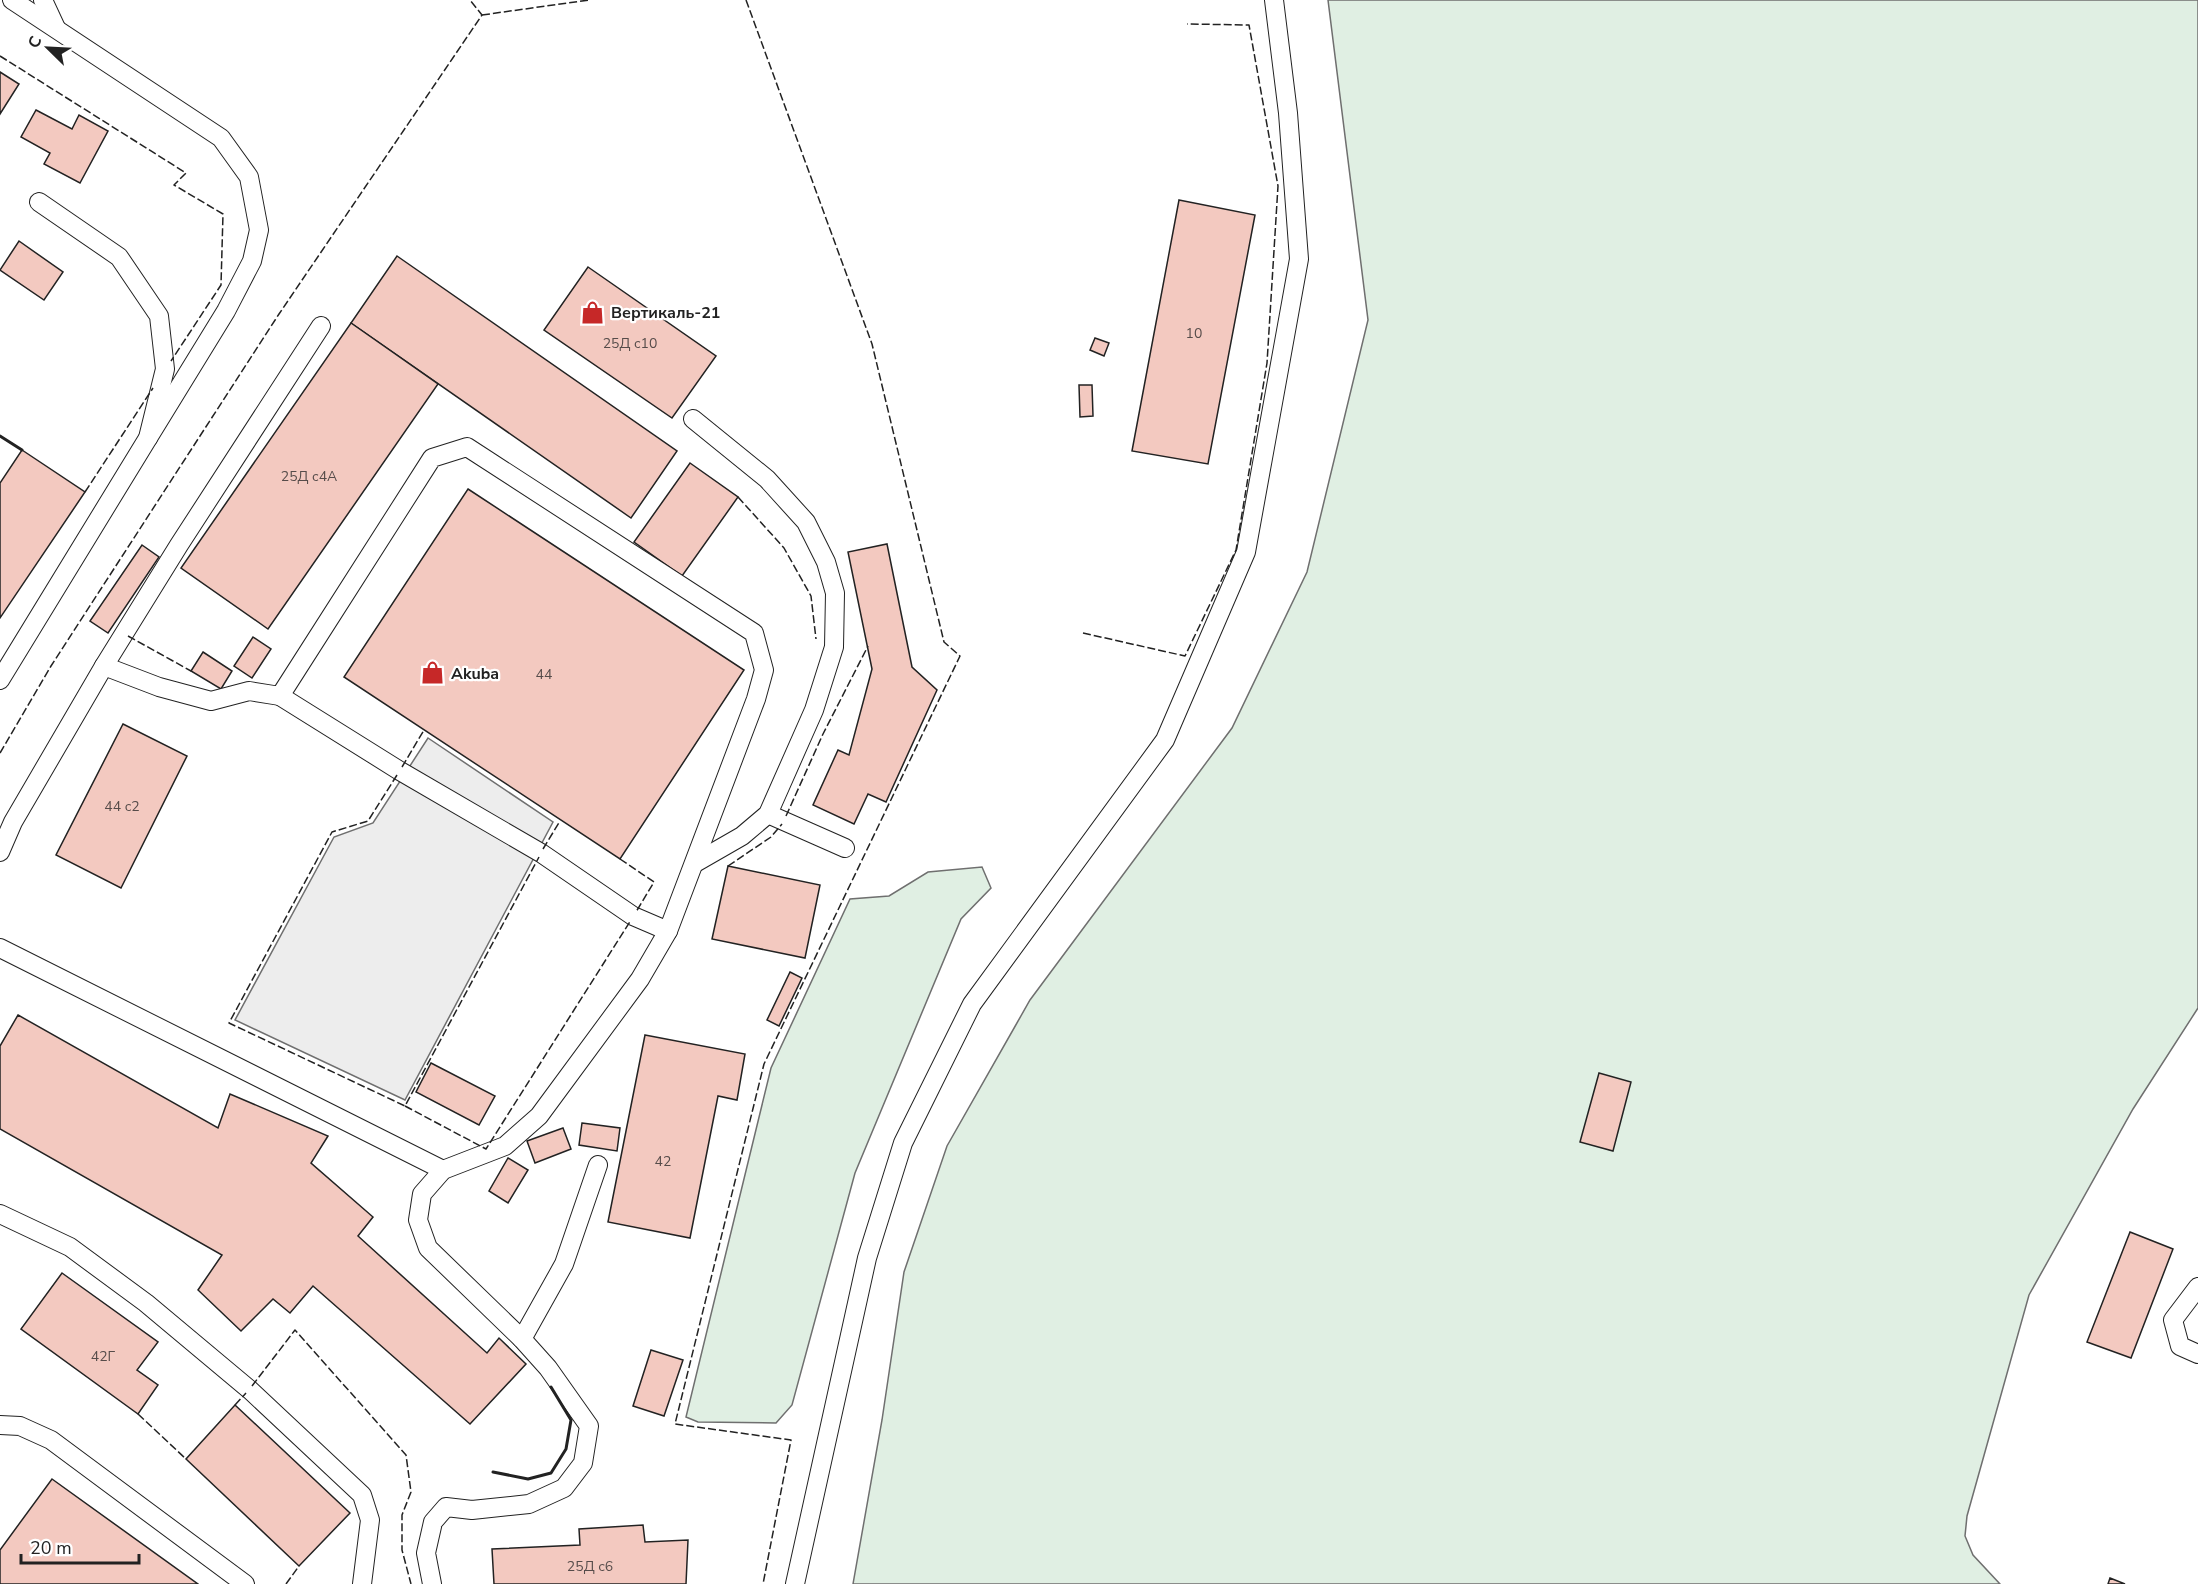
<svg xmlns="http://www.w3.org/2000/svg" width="2198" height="1584" viewBox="0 0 2198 1584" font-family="'Nunito Sans',sans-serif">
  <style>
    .green { fill: #e0efe3; stroke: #6f6f6f; stroke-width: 1.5 }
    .parking { fill: #ededed; stroke: #6f6f6f; stroke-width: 1.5 }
    .building { fill: #f3c9c0; stroke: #222; stroke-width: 1.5 }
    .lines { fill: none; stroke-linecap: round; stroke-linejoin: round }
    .service-casing { stroke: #222; stroke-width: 20 }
    .service { stroke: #fff; stroke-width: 18 }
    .fence { stroke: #222; stroke-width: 1.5; stroke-dasharray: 8 3; stroke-linecap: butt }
    .wall { stroke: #222; stroke-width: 3 }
    .labels { text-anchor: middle; stroke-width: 4.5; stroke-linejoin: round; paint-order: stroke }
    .number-label { font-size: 14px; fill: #564c4a }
    .poi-label { font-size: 16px; font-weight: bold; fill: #222; stroke: #fff; text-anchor: start }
  </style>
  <rect width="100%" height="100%" fill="#fff"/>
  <g class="green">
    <path d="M1328,0H2198V1008L2133,1109L2029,1295L1967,1516L1965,1536L1973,1555L2000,1584H853L882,1420L904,1272L947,1146L1030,1000L1232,728L1307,572L1368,320Z"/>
    <path d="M982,867L991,888L961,919L855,1173L792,1405L776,1423L698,1422L686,1417L771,1068L850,899L889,896L928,872Z"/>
  </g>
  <path class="parking" d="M428,738L553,822L405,1100L235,1020L334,837L373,823Z"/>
  <g class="building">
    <path d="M0,72L19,84L0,114Z"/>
    <path d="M36,110L72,129L79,115L108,131L80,183L44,164L50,153L21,137Z"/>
    <path d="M1179,200L1255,215L1208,464L1132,451Z"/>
    <path d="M19,241L63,272L44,300L0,270Z"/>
    <path d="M397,256L677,451L631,518L351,323Z"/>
    <path d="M588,267L716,356L672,418L544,330Z"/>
    <path d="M351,323L438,384L268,629L181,568Z"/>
    <path d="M1095,338L1109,343L1104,356L1090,350Z"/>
    <path d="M1079,385H1092L1093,416L1080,417Z"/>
    <path d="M22,450L85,492L0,618V483Z"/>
    <path d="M690,463L738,497L682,576L634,542Z"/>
    <path d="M468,489L744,670L620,859L344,677Z"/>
    <path d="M887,544L912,667L937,690L886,802L868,794L854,824L813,805L838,750L849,755L872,669L848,552Z"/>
    <path d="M142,545L159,557L108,633L90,621Z"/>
    <path d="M253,637L271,649L252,678L234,666Z"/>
    <path d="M203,652L232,671L221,689L191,671Z"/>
    <path d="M123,724L187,756L121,888L56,855Z"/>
    <path d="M728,866L820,885L805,958L712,939Z"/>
    <path d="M790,972L802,978L779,1026L767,1020Z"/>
    <path d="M18,1015L218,1128L230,1094L328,1136L311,1163L373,1217L358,1236L487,1353L499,1338L526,1364L470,1424L313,1286L290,1313L273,1299L241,1331L198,1290L222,1255L0,1129V1046Z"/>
    <path d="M645,1035L745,1054L737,1100L718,1096L690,1238L608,1222Z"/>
    <path d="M431,1063L495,1096L479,1125L416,1092Z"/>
    <path d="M1599,1073L1631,1082L1613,1151L1580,1142Z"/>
    <path d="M582,1123L620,1128L617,1151L579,1145Z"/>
    <path d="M563,1128L571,1149L535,1163L527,1141Z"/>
    <path d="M508,1158L528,1170L508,1203L489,1191Z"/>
    <path d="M2130,1232L2173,1249L2131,1358L2087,1342Z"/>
    <path d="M62,1273L158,1342L137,1370L158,1385L138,1414L21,1329Z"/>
    <path d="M651,1350L683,1360L664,1416L633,1406Z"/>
    <path d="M235,1405L350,1513L299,1566L186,1459Z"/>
    <path d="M52,1479L198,1584H0V1550Z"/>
    <path d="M643,1525L645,1542L688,1540L686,1584H494L492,1549L580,1545L579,1529Z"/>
    <path d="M2110,1578L2125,1584H2108Z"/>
  </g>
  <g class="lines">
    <defs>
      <g id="service">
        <path d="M12,0L221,138L249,177L259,230L252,261L226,311L148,438"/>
        <path d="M43,0L56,28"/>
        <path d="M693,419L767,479L806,522L826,562L835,593L834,647L814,710L768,814L742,836L695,863"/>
        <path d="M104,666L179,545L321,326"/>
        <path d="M0,680L148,438L165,369L159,316L119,257L39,202"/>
        <path d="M280,696L400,771L541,853L633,916L668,931"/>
        <path d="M768,814L845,848"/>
        <path d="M0,852L13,822L104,666L159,687L211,701L249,691L280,696L432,458L467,447L754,633L764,670L756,699L668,931L640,979L539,1116L505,1146L443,1170L422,1194L418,1220L428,1248L522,1339L548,1368L589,1426L583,1463L564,1488L529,1504L472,1510L446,1507L433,1522L426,1553L432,1584"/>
        <path d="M0,948L443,1170"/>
        <path d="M0,1214L70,1247L146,1303L250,1390L362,1495L370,1520L362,1584"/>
        <path d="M2198,1287L2173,1320L2180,1346L2198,1354"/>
        <path d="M522,1339L564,1264L598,1165"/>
        <path d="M0,1425L20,1426L51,1440L245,1584"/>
        <path d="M795,1584L867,1258L903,1143L972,1004L1165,740L1246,552L1299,259L1288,113L1274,0"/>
      </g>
    </defs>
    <use href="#service" class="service-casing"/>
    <use href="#service" class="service"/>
    <g class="fence">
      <path d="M746,0L872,344L944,642L960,656L764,1064L675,1424L791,1440L763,1584"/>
      <path d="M482,15L589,0"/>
      <path d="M0,56L186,173L174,185L223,214L221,285L171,361"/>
      <path d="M85,492L153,388"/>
      <path d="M738,497L784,548L811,596L816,639"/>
      <path d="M1083,633L1185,656L1236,550L1267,363L1278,186L1249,25L1187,24"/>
      <path d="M128,636L191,671"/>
      <path d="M0,753L51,666L279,314L482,15L470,0"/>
      <path d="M402,767L424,730"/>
      <path d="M397,775L368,821L332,832L229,1023L405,1106L539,857"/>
      <path d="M786,816L823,734L868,646"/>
      <path d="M543,849L560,821"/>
      <path d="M620,859L654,882L636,912"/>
      <path d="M728,866L771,837L782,824"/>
      <path d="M405,1106L486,1149L631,920"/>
      <path d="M252,1386L295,1330L406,1455L411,1492L402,1515V1550L411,1584"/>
      <path d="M235,1405L246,1393"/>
      <path d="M138,1414L186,1459"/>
      <path d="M286,1584L299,1566"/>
    </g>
    <g class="wall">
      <path d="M0,436L22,450"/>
      <path d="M493,1472L528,1479L551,1473L566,1449L571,1420L551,1387"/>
    </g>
  </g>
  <defs>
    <symbol id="shop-bare" viewBox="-9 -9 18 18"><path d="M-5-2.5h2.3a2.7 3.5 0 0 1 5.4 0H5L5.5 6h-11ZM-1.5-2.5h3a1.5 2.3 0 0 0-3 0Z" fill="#c62828" stroke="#fff" stroke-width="2.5" paint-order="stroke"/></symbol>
  </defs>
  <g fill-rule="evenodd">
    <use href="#shop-bare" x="576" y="296" width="33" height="33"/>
    <use href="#shop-bare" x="416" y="656" width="33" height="33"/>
  </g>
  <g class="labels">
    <g class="number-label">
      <text x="1194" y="338">10</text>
      <text x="630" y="348">25Д с10</text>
      <text x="309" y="481">25Д с4А</text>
      <text x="544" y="679">44</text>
      <text x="122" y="811">44 с2</text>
      <text x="663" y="1166">42</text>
      <text x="103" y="1361">42Г</text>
      <text x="590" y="1571">25Д с6</text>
    </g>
    <g class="poi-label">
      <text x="611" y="318">Вертикаль-21</text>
      <text x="451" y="679">Akuba</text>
    </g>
  </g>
  <g transform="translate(48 48) rotate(294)" stroke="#ffffff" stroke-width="4.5" paint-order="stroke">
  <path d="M0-4.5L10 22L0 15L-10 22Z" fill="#222222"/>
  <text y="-9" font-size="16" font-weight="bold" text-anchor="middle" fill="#222222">С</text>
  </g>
  <path d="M21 1554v9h118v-9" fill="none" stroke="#222222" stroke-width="3"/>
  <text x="30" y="1554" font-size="18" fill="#222222" stroke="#ffffff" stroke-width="4.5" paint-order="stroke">20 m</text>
</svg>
